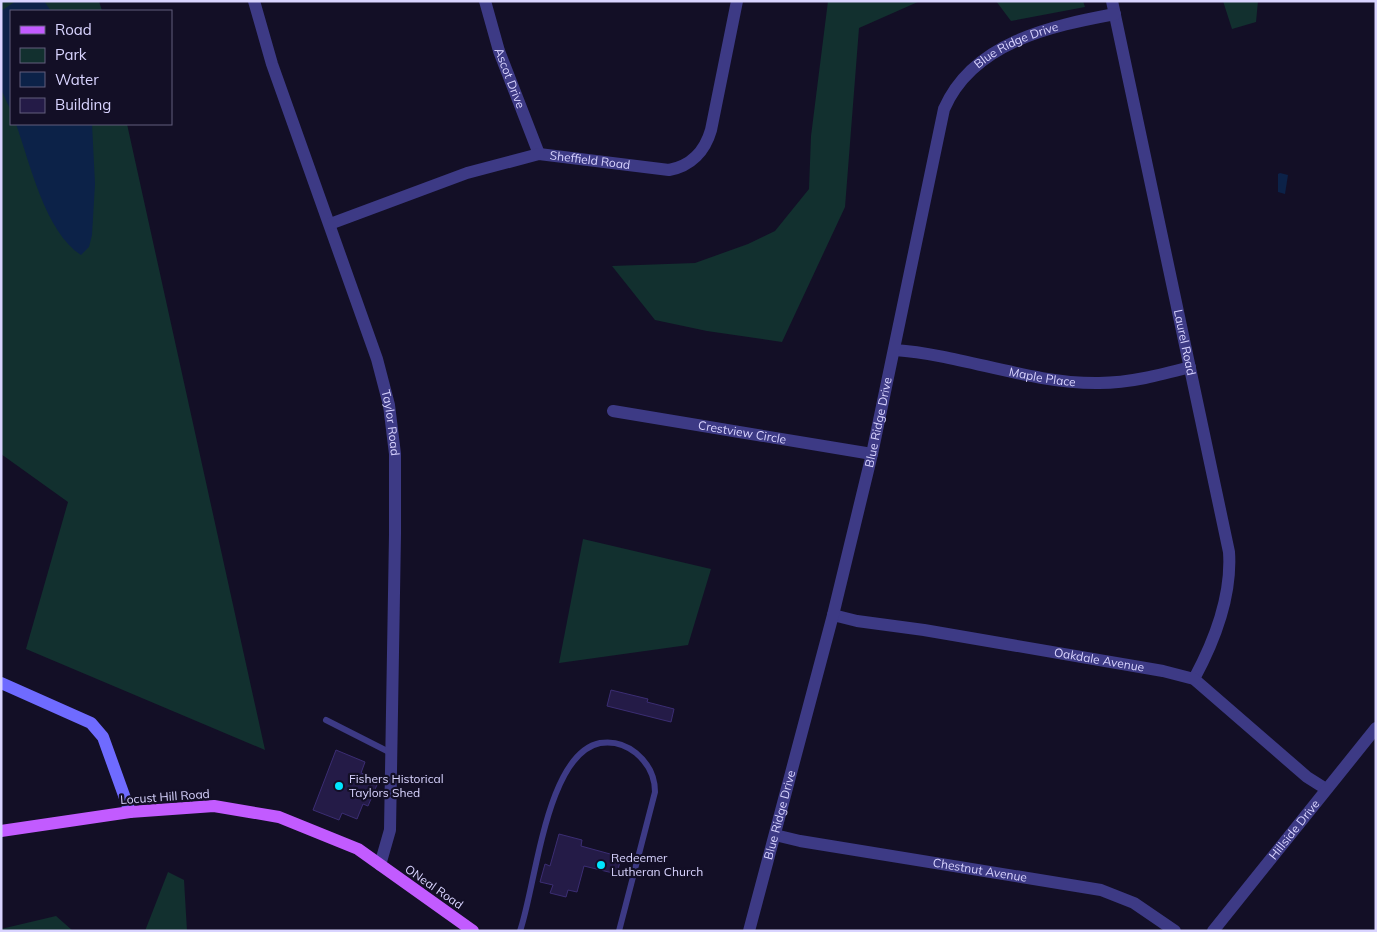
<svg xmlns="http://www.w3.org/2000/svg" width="1377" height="932" viewBox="0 0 1377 932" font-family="Mulish,sans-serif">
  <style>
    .green { fill: #12302f }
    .water { fill: #0c2248 }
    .building { fill: #241b47; stroke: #3b2d73 }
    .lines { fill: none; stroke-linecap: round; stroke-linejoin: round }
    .lane { stroke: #3d3a85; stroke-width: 6 }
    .street { stroke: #3d3a85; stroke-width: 12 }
    .secondary { stroke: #6f6bff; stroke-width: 12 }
    .primary { stroke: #c25bff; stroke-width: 12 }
    .poi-dot { fill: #00e5ff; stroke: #130f26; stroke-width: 2 }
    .labels { text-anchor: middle; stroke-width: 4.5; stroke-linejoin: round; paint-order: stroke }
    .street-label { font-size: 12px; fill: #d9d4ff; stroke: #130f26 }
    .poi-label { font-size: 12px; fill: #d9d4ff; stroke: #130f26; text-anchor: start }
  </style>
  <rect width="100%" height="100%" fill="#130f26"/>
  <g class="green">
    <path d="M1,1H99L102,11H11V124H127L265,750L26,649L68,502L1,454Z"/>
    <path d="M828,1H920L859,28L845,207L782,342L707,331L655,320L612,266L695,263L748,244L775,231L809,189L811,136Z"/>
    <path d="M996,1H1083L1085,7L1011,21Z"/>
    <path d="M1223,1H1258L1256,22L1232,29Z"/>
    <path d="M583,539L711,569L688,645L559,663Z"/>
    <path d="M168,872L184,880L187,931H145Z"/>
    <path d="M56,916L73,931H1V929Z"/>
  </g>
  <g class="water">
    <path d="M16,1H44L51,11H11V111L1,89V11Z"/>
    <path d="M16,124H92L95,184L92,235L89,247L81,255C45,232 30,163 16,124Z"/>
    <path d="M1280,173L1288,175L1285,194L1278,192V174Z"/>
  </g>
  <g class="building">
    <path d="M611,690L648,699L647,702L674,709L671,722L607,706Z"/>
    <path d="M336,750L365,762L361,773L379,780L368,806L363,804L357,819L342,813L339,820L313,810Z"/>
    <path d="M559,834L582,840L581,846L621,857L617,874L584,866L577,892L568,890L566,897L550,893L553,885L540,882L545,864L550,866Z"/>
  </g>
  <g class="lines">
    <g class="lane">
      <path d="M326,720L391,753"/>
      <path d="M520,931C536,885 546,754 600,743C613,741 625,744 636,753C648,763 655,775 655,792L619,931"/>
    </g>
    <g class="street">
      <path id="s1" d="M254,1L272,64L377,359L389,405L395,454V534L390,830L380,865"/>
      <path id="s2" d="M485,1L499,51L539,154"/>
      <path id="s3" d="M1112,1L1229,552C1232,595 1214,642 1194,679"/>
      <path id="s4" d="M330,224L467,173L539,154L669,170C691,166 705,151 711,130L737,1"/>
      <path id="s5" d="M895,350C964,355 1030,384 1099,383C1130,383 1160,375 1190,367"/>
      <path id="s6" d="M613,411L872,454"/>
      <path id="s7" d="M833,615L857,621L924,630L1163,671L1194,679L1307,777L1326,789"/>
      <path id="s8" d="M775,835L800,841L1101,890L1134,903L1175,931"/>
      <path id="s9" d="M749,931L833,615L872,454L944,109C973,42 1051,26 1115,14"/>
      <path id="s10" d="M1213,931L1376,728"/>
    </g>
    <path class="secondary" d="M1,683L91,723L103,737L130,812"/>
    <path class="primary" d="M1,831L130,812L214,806L279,817L358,849L473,931"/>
  </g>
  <g class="poi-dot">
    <circle cx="339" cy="786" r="5"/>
    <circle cx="601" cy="865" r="5"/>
  </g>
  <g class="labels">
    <g class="street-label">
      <text dy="4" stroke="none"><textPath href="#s9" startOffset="945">Blue Ridge Drive</textPath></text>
      <text dy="4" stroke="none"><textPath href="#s2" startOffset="81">Ascot Drive</textPath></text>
      <text dy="4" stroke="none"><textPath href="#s4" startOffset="272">Sheffield Road</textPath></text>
      <text dy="4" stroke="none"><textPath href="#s3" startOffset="349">Laurel Road</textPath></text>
      <text dy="4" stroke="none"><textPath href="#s5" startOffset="150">Maple Place</textPath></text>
      <text dy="4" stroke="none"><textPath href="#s9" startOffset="525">Blue Ridge Drive</textPath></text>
      <text dy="4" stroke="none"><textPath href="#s1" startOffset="444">Taylor Road</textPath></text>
      <text dy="4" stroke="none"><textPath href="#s6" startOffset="131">Crestview Circle</textPath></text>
      <text dy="4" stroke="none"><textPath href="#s7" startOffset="270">Oakdale Avenue</textPath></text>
      <text transform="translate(165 797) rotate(-4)" y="4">Locust Hill Road</text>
      <text dy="4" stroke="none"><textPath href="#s9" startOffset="120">Blue Ridge Drive</textPath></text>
      <text dy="4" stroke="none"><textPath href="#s10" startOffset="130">Hillside Drive</textPath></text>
      <text dy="4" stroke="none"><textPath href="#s8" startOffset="208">Chestnut Avenue</textPath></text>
      <text transform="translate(434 887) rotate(35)" y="4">ONeal Road</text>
    </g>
    <g class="poi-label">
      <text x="349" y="783">Fishers Historical<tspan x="349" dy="14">Taylors Shed</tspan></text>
      <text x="611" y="862">Redeemer<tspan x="611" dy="14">Lutheran Church</tspan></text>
    </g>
  </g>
  <rect width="1377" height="932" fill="none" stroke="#d9d4ff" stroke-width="5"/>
  <rect x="10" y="10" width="162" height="115" fill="#130f26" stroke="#625e7d"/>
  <rect x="20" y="26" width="25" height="8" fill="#c25bff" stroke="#625e7d"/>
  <text x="55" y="35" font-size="15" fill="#d9d4ff">Road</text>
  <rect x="20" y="48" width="25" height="15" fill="#12302f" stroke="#625e7d"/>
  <text x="55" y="60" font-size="15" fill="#d9d4ff">Park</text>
  <rect x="20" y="72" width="25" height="15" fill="#0c2248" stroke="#625e7d"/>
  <text x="55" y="85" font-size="15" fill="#d9d4ff">Water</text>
  <rect x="20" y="98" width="25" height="15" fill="#241b47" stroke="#625e7d"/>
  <text x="55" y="110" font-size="15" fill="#d9d4ff">Building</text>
</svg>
